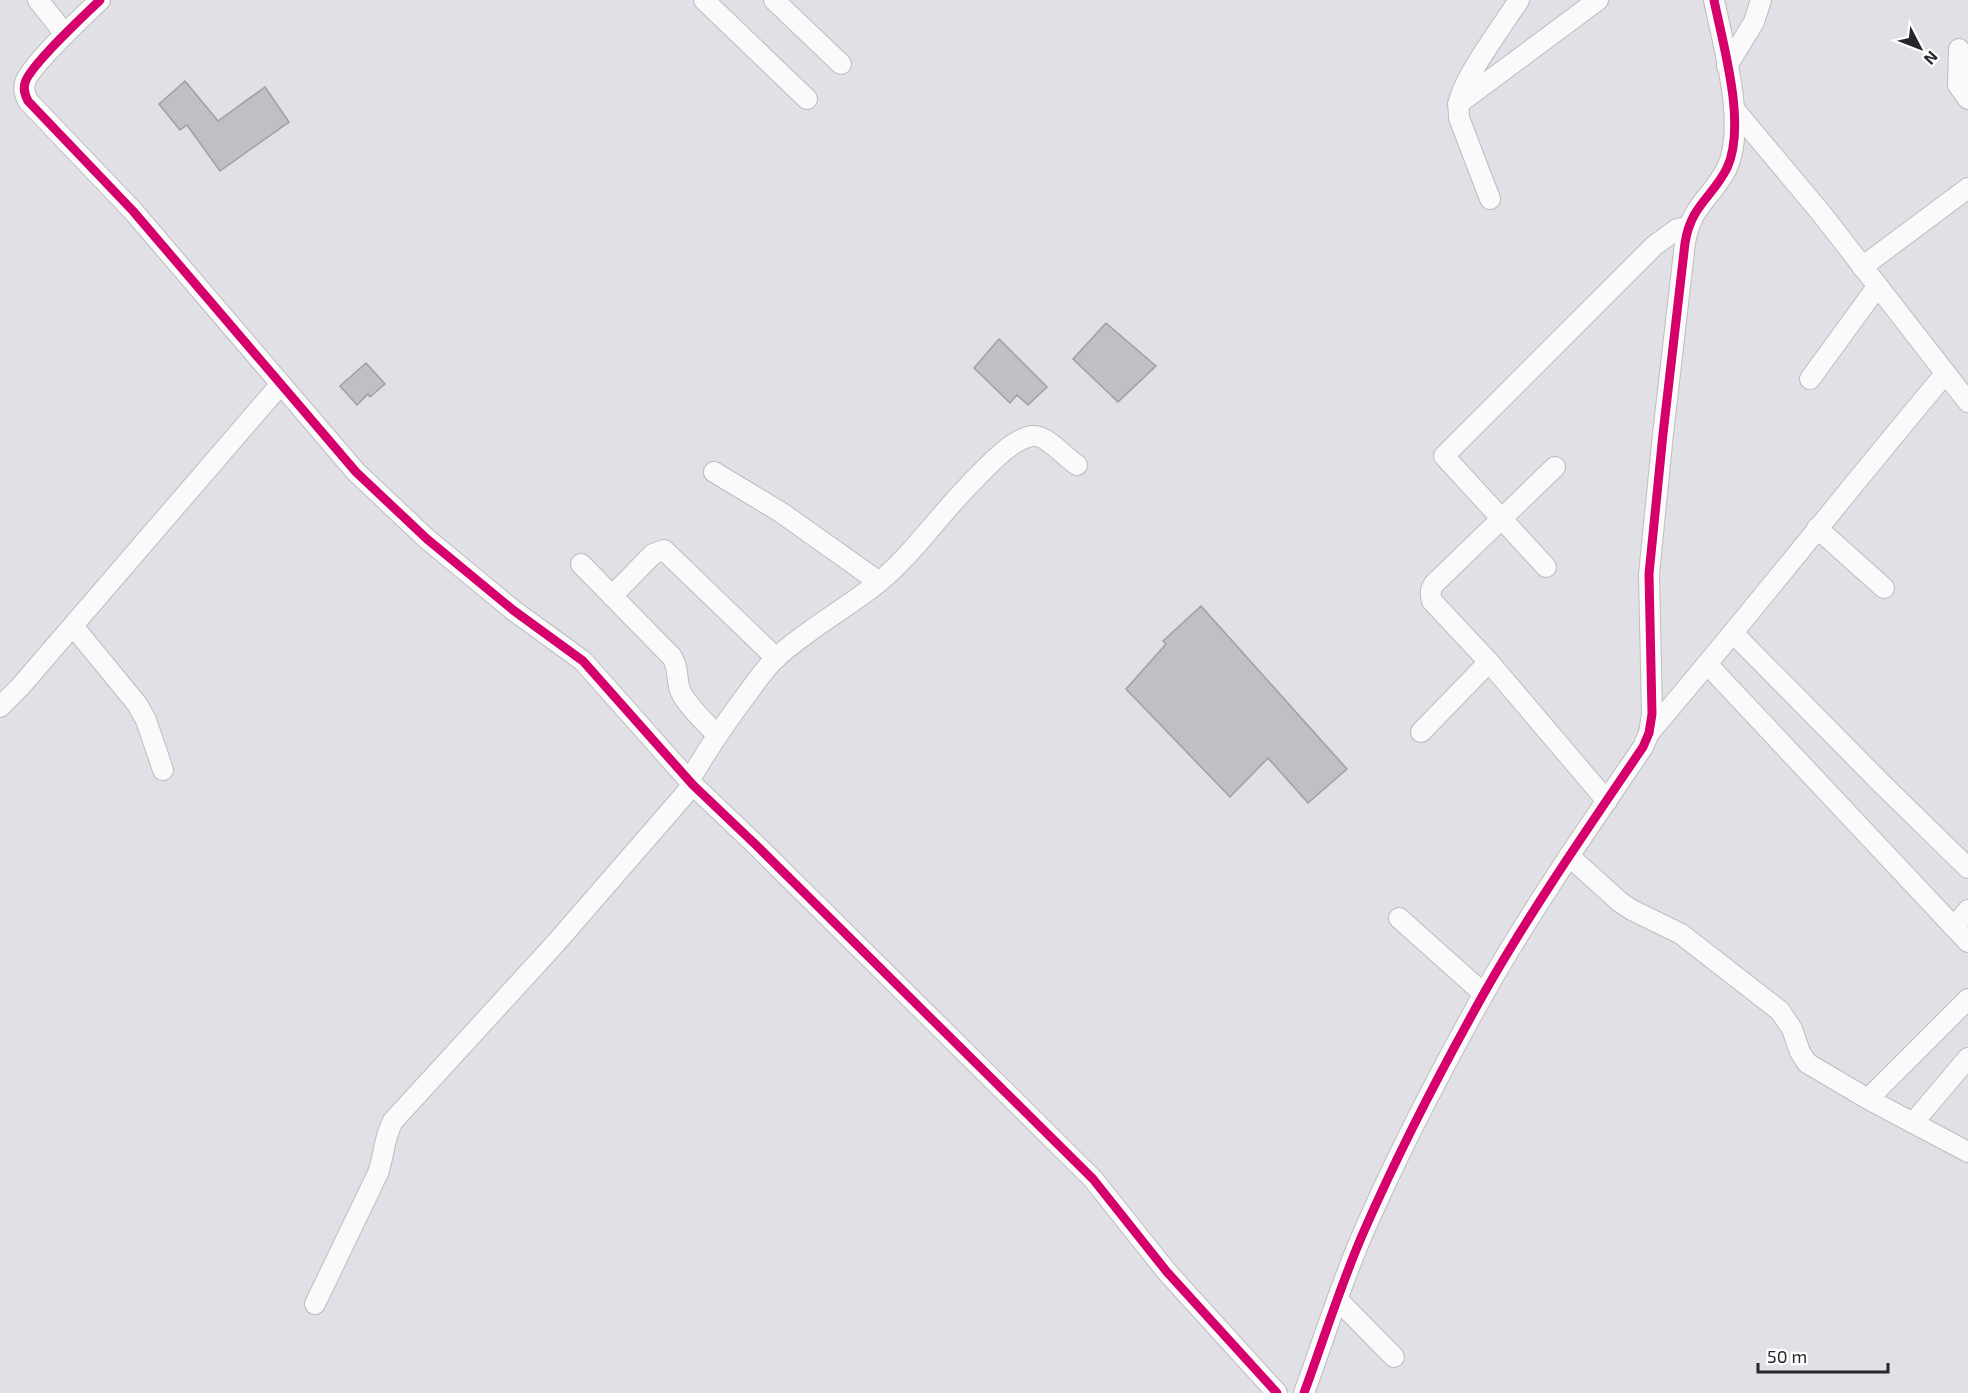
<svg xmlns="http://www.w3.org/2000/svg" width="1968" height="1393" viewBox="0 0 1968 1393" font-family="'Exo 2',sans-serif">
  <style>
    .building { fill: #c0c0c4; stroke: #9f9fa3; stroke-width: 1.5 }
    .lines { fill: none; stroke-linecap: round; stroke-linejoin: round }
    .minor-casing { stroke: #bcbdc1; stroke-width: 22 }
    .minor { stroke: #fafafb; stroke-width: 20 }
    .cycleway-casing { stroke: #fff; stroke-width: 13 }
    .cycleway { stroke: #d6006c; stroke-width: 9 }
  </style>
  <rect width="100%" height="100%" fill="#e0e0e6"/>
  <g class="building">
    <path d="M185,81L218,121L265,87L289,122L220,171L187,125L180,130L159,104Z"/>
    <path d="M1106,323L1156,366L1118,402L1073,359Z"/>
    <path d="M999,339L1047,387L1028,405L1017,395L1010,403L974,368Z"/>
    <path d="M366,363L385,384L370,397L368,394L357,405L340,386Z"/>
    <path d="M1201,606L1347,769L1308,803L1268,758L1230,797L1126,689L1166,644L1163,641Z"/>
  </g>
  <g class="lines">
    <defs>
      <g id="minor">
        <path d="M38,0L65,34"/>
        <path d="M100,0C85,15 29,66 25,83C23,90 25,95 28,101L133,211L356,472L427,539L513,610L583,661L693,785L756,845L1093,1179L1167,1272L1277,1393"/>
        <path d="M704,0L807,99"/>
        <path d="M774,0L841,64"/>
        <path d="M1959,49L1958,85L1968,99"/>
        <path d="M1727,66L1754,22L1761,0"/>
        <path d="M1458,104L1598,0"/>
        <path d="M1734,109L1821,213L1968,402"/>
        <path d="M1490,199L1459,118C1459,113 1458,108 1459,103C1461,81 1505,22 1519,0"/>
        <path d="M1862,267L1968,188"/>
        <path d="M1810,379L1877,287"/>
        <path d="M1555,467L1434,584C1430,590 1430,594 1432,601L1489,662L1607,801"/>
        <path d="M714,472L782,513L879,582"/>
        <path d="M1817,528L1884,588"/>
        <path d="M581,564L672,657C679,668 676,678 680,690C686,705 706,723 717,735"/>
        <path d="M1546,567L1444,456L1654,246L1677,229L1688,227"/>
        <path d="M612,596L653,554L664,550L776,658"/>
        <path d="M73,626L137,704L146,720L163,770"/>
        <path d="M1733,633L1881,783L1968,868"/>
        <path d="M1708,665L1968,942"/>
        <path d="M0,707L20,687L280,385"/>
        <path d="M1421,732L1489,662"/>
        <path d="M1649,733C1750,615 1845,493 1945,374"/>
        <path d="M689,781C707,750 726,722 747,694C756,682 765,668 776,658C806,630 847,608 879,582C914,553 940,514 972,482C986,468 1012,438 1033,436C1045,434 1066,458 1077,465"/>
        <path d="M1569,856L1620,902L1632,910L1681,934L1780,1011L1792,1029L1800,1052L1807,1063L1868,1099L1968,1152"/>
        <path d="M1399,918L1484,994"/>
        <path d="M1954,927L1968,910"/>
        <path d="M1868,1099L1968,999"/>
        <path d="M1913,1123L1968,1058"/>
        <path d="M1338,1300L1394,1357"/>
        <path d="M315,1304L378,1173C384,1156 384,1137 393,1121L555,944L693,785"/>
        <path d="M1304,1393C1324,1339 1341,1283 1364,1231C1399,1151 1440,1072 1483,995C1531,910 1588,828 1643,747L1649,733L1652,714L1649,574L1663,434L1685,243C1691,205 1712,198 1727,168C1747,125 1723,45 1714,0"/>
      </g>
    </defs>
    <use href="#minor" class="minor-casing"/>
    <use href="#minor" class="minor"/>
    <defs>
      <g id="cycleway">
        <path d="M100,0C85,15 29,66 25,83C23,90 25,95 28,101L133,211L356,472L427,539L513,610L583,661L693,785L756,845L1093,1179L1167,1272L1277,1393"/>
        <path d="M1304,1393C1324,1339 1341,1283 1364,1231C1399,1151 1440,1072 1483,995C1531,910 1588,828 1643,747L1649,733L1652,714L1649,574L1663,434L1685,243C1691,205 1712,198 1727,168C1747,125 1723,45 1714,0"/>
      </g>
    </defs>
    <use href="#cycleway" class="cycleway-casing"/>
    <use href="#cycleway" class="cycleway"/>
  </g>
  <g transform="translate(1920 48) rotate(132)" stroke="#ffffff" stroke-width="4.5" paint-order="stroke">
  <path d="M0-4.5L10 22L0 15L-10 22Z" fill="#27272b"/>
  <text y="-9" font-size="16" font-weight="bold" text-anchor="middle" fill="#27272b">N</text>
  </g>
  <path d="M1758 1363v9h130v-9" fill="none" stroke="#27272b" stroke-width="3"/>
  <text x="1767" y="1363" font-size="18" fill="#27272b" stroke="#ffffff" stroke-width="4.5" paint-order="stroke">50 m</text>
</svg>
